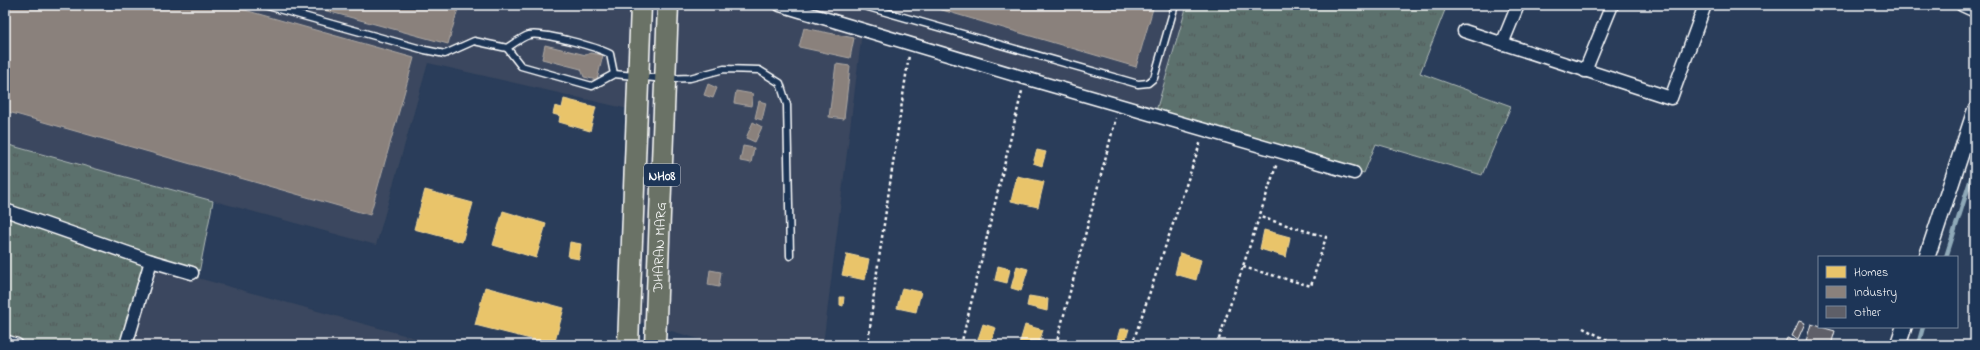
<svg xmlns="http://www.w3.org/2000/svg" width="1980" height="350" viewBox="0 0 1980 350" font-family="'Indie Flower',sans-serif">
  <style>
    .built { fill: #3a475e }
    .grass { fill: url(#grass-tufts); stroke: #aeb8b6 }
    .homes { fill: #e9c46a; stroke: #f0d697 }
    .industry { fill: #8a817c; stroke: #ada7a3 }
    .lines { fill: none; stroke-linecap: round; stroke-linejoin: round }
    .stream { stroke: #8fa9b8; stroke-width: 4.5 }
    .building { fill: #5e5f68; stroke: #fff }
    .service-casing { stroke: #fff; stroke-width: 9 }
    .minor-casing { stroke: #fff; stroke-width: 15 }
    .tertiary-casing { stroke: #fff; stroke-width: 18 }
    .primary-casing { stroke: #fff; stroke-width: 23 }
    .path { stroke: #fff; stroke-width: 2.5; stroke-dasharray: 3 3; stroke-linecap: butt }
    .service { stroke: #1d3557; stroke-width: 6 }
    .minor { stroke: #1d3557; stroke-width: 12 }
    .tertiary { stroke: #1d3557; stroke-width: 15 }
    .primary { stroke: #6a7266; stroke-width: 20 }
    .labels { text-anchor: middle; stroke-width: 4; stroke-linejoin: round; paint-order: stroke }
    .shield { fill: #1d3557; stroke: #bbc2cd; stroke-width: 1 }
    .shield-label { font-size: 13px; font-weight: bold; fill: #fff }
    .street-label { font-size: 14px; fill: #fff; stroke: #1d3557 }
  </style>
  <defs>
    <pattern id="grass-tufts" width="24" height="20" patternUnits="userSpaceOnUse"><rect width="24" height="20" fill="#5c716d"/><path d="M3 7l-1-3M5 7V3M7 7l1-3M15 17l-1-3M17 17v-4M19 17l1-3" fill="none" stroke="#525958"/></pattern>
  </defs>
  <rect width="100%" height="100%" fill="#2a3d5a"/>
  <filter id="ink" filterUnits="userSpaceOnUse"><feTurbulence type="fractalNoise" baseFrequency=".025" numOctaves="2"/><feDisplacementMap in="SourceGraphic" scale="8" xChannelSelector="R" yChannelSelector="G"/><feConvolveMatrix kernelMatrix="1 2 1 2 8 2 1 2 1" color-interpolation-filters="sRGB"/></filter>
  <g filter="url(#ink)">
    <g class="built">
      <path d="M5,5H1187L1156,111L863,24L823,345H720L629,319L637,111L428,63L376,245L5,144Z"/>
      <path d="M151,261L198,278L440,345H126Z"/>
    </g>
    <g class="grass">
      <path d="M1187,5H1447L1420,73L1511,106L1482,175L1376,144L1364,173L1156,111Z"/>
      <path d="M5,144L213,201L198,278L151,261L126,345H5Z"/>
    </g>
    <g class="homes">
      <path d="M564,99L596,107L590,131L559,122L560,116L553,114L555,106L562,108Z"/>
      <path d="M1037,150L1046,152L1042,166L1033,163Z"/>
      <path d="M1017,176L1044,182L1038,207L1011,201Z"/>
      <path d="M425,190L473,203L462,242L414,229Z"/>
      <path d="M503,211L546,224L536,258L493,245Z"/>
      <path d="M1264,230L1290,237L1286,257L1260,249Z"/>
      <path d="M570,242L581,244L579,259L568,257Z"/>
      <path d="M1180,253L1201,260L1196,280L1175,274Z"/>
      <path d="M847,254L869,259L865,280L842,275Z"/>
      <path d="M998,266L1010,269L1007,283L995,280Z"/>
      <path d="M1017,266L1028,269L1021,291L1011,288Z"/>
      <path d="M485,287L564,308L554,345L475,325Z"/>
      <path d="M902,288L921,292L916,312L897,308Z"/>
      <path d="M1029,296L1048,299L1047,311L1027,306Z"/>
      <path d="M840,297H844L843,306L840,305Z"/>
      <path d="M983,324L996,328L990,345L977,342Z"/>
      <path d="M1025,325L1043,330L1038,345H1019Z"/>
      <path d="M1120,329H1129L1124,345L1116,343Z"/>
    </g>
    <g class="industry">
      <path d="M5,5H227L414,58L370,215L5,111Z"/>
      <path d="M305,5H459L448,44Z"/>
      <path d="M925,5H1154L1136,67Z"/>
      <path d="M804,28L854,38L850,58L799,47Z"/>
      <path d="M545,45L586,55L590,53L603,55L597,80L584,77L581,69L542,59Z"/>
      <path d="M836,64L850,66L844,119L829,117Z"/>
      <path d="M708,84L717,88L713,98L704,95Z"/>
      <path d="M736,91L753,94L751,106L734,103Z"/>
      <path d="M759,101L766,103L762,120L755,118Z"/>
      <path d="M753,122L762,127L755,142L746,138Z"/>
      <path d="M743,146L754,148L751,163L740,161Z"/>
      <path d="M710,270L721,272L719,287L708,285Z"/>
    </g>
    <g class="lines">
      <g class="stream">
        <path d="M1946,257L1975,166"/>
        <path d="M1918,345L1923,327"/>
      </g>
    </g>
    <g class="building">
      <path d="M1799,321L1805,323L1798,339L1792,336Z"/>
      <path d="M1811,324L1835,331L1831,345H1818L1806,341Z"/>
      <path d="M1787,338L1805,345H1784Z"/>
    </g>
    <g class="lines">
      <defs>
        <g id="service">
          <path d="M264,5L425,50L445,54L474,41L507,48C513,44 522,37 529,35C543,32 597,47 610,54L614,74"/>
          <path d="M861,5L1138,84L1148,83L1154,78L1175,5"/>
          <path d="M507,48L521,66L592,86L614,74L665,79L690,78L724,69L759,70L780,83L787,105L790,256"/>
        </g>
        <g id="minor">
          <path d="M780,5L1025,78L1354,173"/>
          <path d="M1962,5L1975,11"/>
          <path d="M1464,31L1671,98L1705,5"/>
          <path d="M1502,44L1518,5"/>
          <path d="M1585,71L1612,5"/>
          <path d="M5,210L151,261L192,273"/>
          <path d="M5,341L17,345"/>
          <path d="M126,345L151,261"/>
        </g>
        <g id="tertiary">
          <path d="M1927,257L1975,111"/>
          <path d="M1898,345L1904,327"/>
        </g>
        <g id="primary">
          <path d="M628,345L641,5"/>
          <path id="s1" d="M655,345L668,5"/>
        </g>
      </defs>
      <use href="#service" class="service-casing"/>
      <use href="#minor" class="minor-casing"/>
      <use href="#tertiary" class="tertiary-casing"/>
      <use href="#primary" class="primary-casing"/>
      <g class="path">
        <path d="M1243,267L1311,286L1326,237L1260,217"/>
        <path d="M1583,328L1617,345"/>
        <path d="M868,345L875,285L909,55"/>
        <path d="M961,345L1022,91"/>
        <path d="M1056,345L1116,118"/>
        <path d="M1132,345L1201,141"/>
        <path d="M1217,345L1277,163"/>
      </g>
      <use href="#service" class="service"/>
      <use href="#minor" class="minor"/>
      <use href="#tertiary" class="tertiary"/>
      <use href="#primary" class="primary"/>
    </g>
  </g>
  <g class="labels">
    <rect class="shield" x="644" y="164" width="36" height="22" rx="3"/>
    <g class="shield-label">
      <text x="662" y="180">NH08</text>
    </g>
    <g class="street-label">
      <text dy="5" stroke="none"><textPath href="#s1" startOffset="98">DHARAN MARG</textPath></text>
    </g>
  </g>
  <rect width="1980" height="350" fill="none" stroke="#1d3557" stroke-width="20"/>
  <rect x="10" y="10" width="1960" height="330" fill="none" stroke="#fff" stroke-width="1.5" filter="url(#ink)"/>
  <rect x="1818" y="256" width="140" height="72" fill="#1d3557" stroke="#77869a"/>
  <rect x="1826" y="266" width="20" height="12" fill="#e9c46a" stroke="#77869a"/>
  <text x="1854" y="276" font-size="12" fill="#ffffff">Homes</text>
  <rect x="1826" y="286" width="20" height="12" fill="#8a817c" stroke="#77869a"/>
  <text x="1854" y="296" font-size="12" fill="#ffffff">Industry</text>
  <rect x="1826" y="306" width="20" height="12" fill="#5e5f68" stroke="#77869a"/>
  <text x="1854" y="316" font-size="12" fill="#ffffff">Other</text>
</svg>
